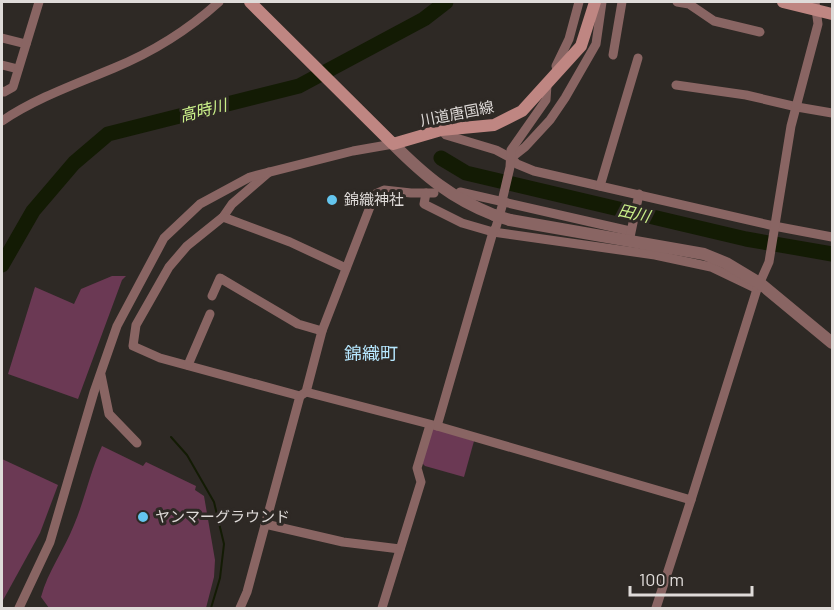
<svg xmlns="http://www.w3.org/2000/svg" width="834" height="610" viewBox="0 0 834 610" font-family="Barlow,'Noto Sans JP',sans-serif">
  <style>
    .green { fill: #6b3954 }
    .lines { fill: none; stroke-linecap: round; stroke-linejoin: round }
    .stream { stroke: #131b04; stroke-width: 2 }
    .river { stroke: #131b04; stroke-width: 15 }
    .minor { stroke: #896563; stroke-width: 9 }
    .tertiary { stroke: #896563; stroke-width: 12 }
    .secondary { stroke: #bf8682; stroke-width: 12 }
    .tertiary-bridge { stroke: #896563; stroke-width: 12 }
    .poi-dot { fill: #64c5ee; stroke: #2e2925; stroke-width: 2 }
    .labels { text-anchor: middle; stroke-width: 6; stroke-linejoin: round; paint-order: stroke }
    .street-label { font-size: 15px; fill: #dfdbd9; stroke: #2e2925 }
    .poi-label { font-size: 15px; fill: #dfdbd9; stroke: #2e2925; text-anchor: start }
    .water-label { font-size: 16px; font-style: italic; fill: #caf089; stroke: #2e2925 }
    .quarter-label { font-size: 18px; fill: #b6e7ff; stroke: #2e2925 }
  </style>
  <rect width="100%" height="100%" fill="#2e2925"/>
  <g class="green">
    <path d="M112,276H126L122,280L78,399L8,374L35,287L74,304L81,289Z"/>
    <path d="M433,428L474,441L464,477L425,466L422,463Z"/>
    <path d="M102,446L143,466L146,462L196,486L195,490L204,496L215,560L214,577L206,608H49L41,597C48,571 64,550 74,525C85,499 90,472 102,446Z"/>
    <path d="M2,459L58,485L40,533L2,602Z"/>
  </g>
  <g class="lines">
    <path class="stream" d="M171,437L187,455L214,502L224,544L220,578L211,608"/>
    <g class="river">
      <path d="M441,158L466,173L746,239L832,254"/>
      <path d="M2,265L33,211L74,163L108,134L299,86L424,19L446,2"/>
    </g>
    <g class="minor">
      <path d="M677,2L689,4L714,21L760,32"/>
      <path d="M2,38L26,44"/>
      <path d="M613,55L622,2"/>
      <path d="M2,65L18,69"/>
      <path d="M558,73L556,66L569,39L579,2"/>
      <path d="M676,85L746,95L797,107L832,113"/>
      <path d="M2,91L4,92L13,87L39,2"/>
      <path d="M2,121C36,98 76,84 114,68C153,52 188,30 219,2"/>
      <path d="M441,130L446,135L496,150L511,158L517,164L534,171L774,226L832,237"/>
      <path d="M511,158L525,147L550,120L565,98L596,44L602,2"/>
      <path d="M269,172L232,204L223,217L187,246L169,267L136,325L133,346L160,358L300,396L306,392L322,331L375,194L384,190L411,193H434"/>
      <path d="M600,186L638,58"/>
      <path d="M460,192L630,231"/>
      <path d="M426,193L424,204L462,223L493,232L655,255L711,267L757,289L769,262L791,126L818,24L815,2"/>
      <path d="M223,217L290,242L346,268"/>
      <path d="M630,237L639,194"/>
      <path d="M212,296L220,278L298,324L322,331"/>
      <path d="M188,365L210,314"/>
      <path d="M101,375L109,414L137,443"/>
      <path d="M306,392L437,426L691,500L656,608"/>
      <path d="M437,426L493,232L496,227L503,203V197L510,167L511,150L546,100L547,85"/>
      <path d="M691,500L757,289"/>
      <path d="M265,524L343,542L400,549"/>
      <path d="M19,608L50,542L94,392L117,326L164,238L200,204L250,177L353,151L393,144"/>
      <path d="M240,608L247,592L300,396"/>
      <path d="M382,608L421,482L417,468L430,425"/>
    </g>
    <g class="tertiary">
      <path d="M393,144C425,176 451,198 494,215"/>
      <path d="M510,220L704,254L726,263L761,284L832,343"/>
    </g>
    <g class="secondary">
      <path d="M250,2L393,144L441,130L494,125L522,111L581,46L595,2"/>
      <path d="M783,2L832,14"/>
    </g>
    <path class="tertiary-bridge" d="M494,215L510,220"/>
  </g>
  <g class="poi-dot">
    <circle cx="332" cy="200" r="6"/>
    <circle cx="143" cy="517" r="6"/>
  </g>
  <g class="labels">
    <g class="street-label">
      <text transform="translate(457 114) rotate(-11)" y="5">川道唐国線</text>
    </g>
    <g class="poi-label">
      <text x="344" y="205">錦織神社</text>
      <text x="155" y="522">ヤンマーグラウンド</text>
    </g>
    <g class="water-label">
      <text transform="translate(203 110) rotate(-14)" y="6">高時川</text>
      <text transform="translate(634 213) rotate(13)" y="6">田川</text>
    </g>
    <g class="quarter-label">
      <text x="371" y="360">錦織町</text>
    </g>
  </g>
  <rect width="834" height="610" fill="none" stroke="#dfdbd9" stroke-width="6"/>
  <path d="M630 586v9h122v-9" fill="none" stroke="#dfdbd9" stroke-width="3"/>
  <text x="639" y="586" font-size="18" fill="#dfdbd9" stroke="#2e2925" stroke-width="4.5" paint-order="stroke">100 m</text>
</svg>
